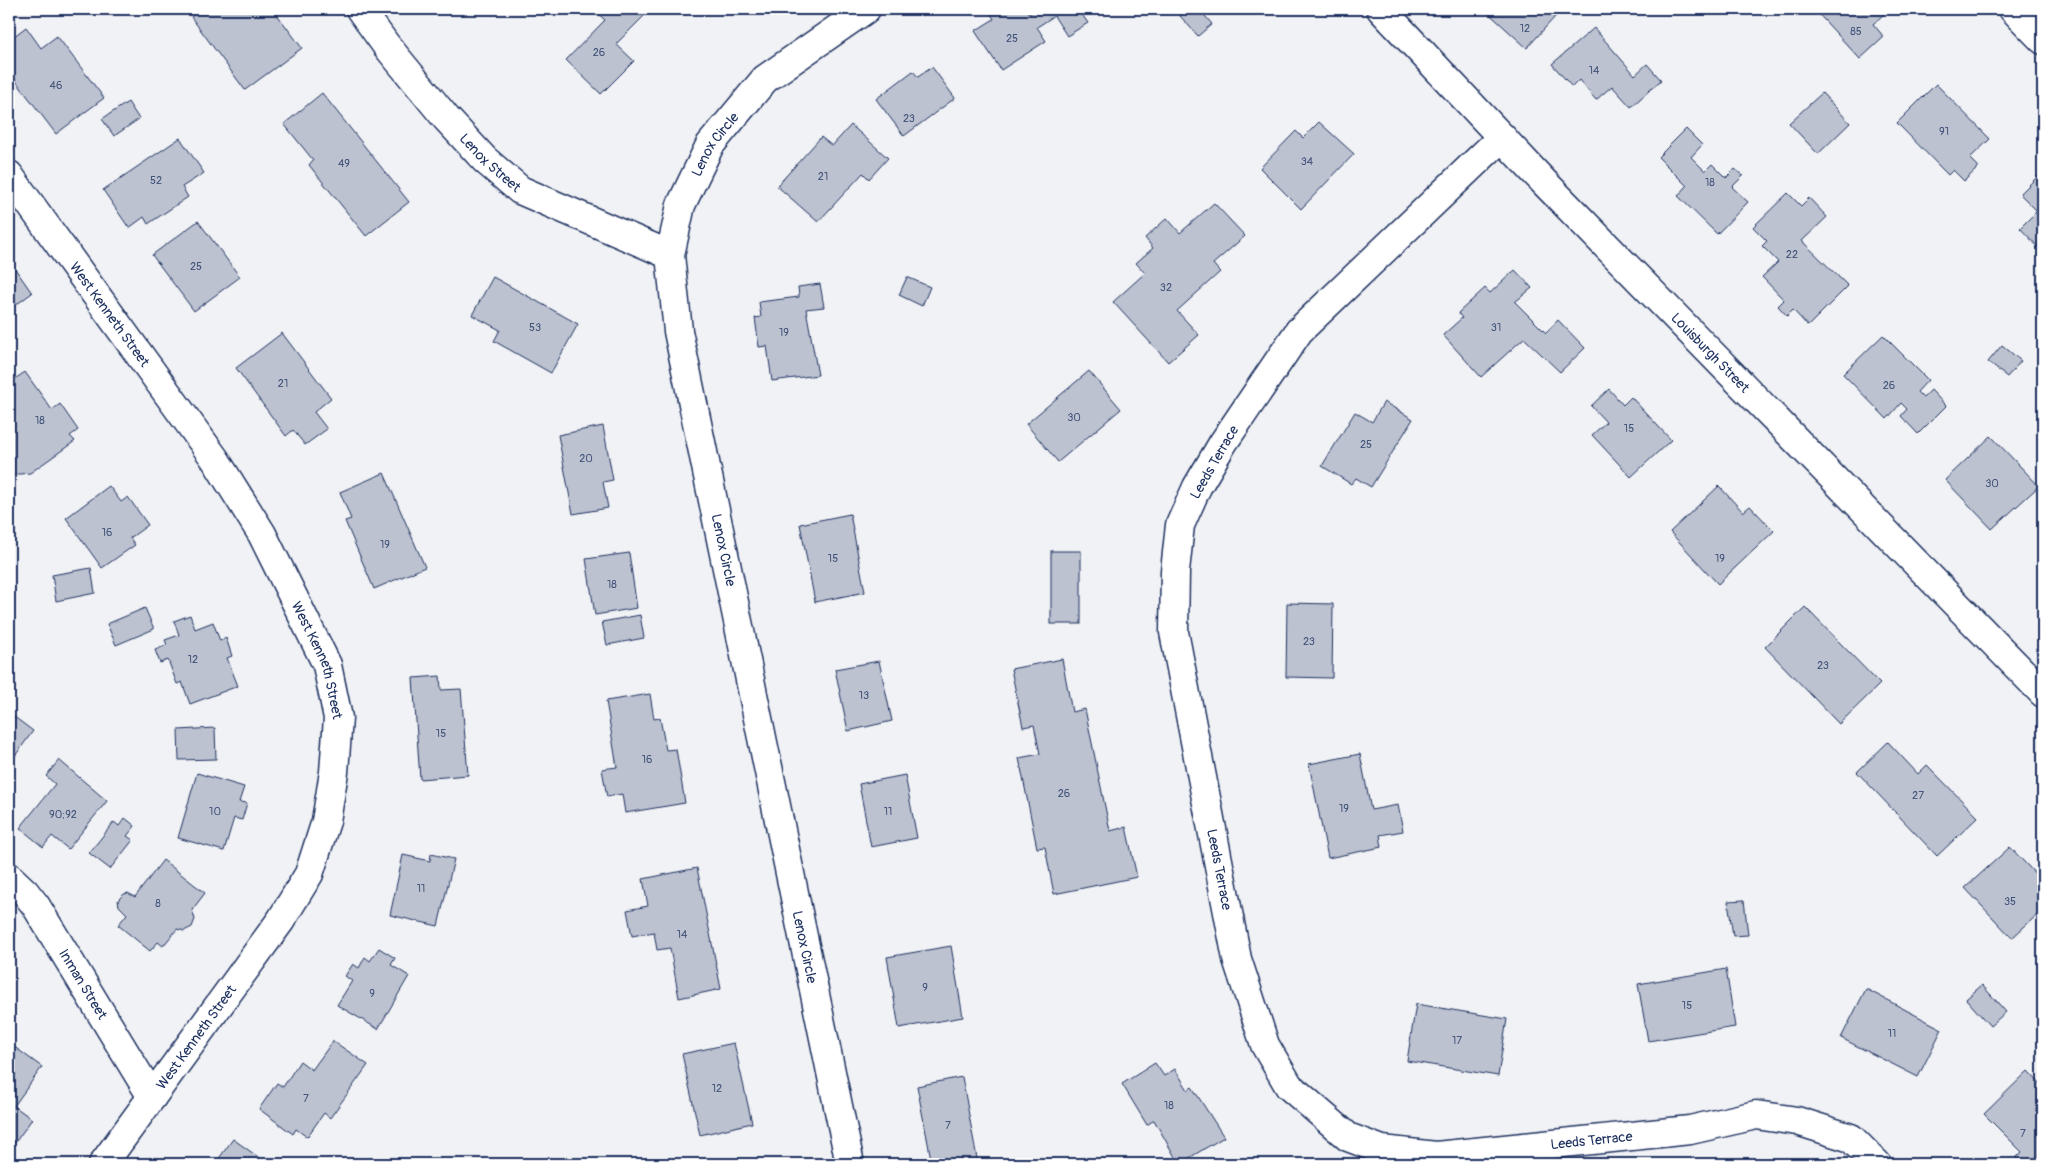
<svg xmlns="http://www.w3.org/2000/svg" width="2052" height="1173" viewBox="0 0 2052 1173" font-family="Pangolin,sans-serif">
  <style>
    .building { fill: #bcc2d0; stroke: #1b2f5e }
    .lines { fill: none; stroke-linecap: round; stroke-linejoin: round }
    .street-casing { stroke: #1b2f5e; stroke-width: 31 }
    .secondary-casing { stroke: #1b2f5e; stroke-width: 31 }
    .street { stroke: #fff; stroke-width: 28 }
    .secondary { stroke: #fff; stroke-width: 28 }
    .labels { text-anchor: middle; stroke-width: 4; stroke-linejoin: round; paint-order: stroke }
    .number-label { font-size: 11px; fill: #43547a }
    .street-label { font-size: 14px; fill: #1b2f5e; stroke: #fff }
  </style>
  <rect width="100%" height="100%" fill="#f1f2f5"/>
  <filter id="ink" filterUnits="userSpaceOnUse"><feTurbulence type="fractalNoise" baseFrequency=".02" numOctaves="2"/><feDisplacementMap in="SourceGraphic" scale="10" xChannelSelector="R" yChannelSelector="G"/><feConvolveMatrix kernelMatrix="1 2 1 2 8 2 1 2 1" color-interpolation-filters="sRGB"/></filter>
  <g filter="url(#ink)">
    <g class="building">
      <path d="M202,9H273L302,48L245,90L191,17Z"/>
      <path d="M602,9H651L616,44L634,61L601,94L566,60L605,20L597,13Z"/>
      <path d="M993,9H999L1001,13L1007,9H1026L1029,14L1036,9H1078L1088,23L1067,36L1054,16L1037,27L1046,41L1001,70L975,31L994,19L989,11Z"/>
      <path d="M1190,9H1199L1212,24L1198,36L1180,16Z"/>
      <path d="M1484,9H1562L1527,48Z"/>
      <path d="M1814,9H1881L1885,13L1873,24L1884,37L1860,59Z"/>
      <path d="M26,27L41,48L57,36L104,98L56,134L9,72V40Z"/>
      <path d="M1594,28L1635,75L1647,64L1661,80L1631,107L1612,86L1596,100L1579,80L1572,87L1552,64Z"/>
      <path d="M932,67L955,98L904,136L876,99L913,71L918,77Z"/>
      <path d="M1936,84L1990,139L1970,158L1979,167L1964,181L1953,170L1948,175L1897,123Z"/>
      <path d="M322,93L409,202L366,236L309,165L313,160L284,124Z"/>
      <path d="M1822,93L1850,123L1818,154L1789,123Z"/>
      <path d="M128,102L139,119L114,136L102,119Z"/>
      <path d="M1319,122L1354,154L1301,209L1260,168L1296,131L1303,138Z"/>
      <path d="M851,125L888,158L869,179L863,173L818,222L777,186L821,137L832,146Z"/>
      <path d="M1686,129L1702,145L1691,157L1705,171L1712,164L1726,178L1735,169L1743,176L1732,187L1748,202L1717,234L1678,196L1687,186L1658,157Z"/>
      <path d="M180,138L204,173L182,187L188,197L148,224L144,217L129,228L103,190Z"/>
      <path d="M2039,175L2043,180V252L2020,228L2037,211L2020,194Z"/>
      <path d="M1788,193L1801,206L1809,198L1827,217L1802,241L1848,286L1808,326L1793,310L1787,316L1778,306L1784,300L1762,277L1778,262L1762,246L1767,241L1753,227Z"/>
      <path d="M1214,203L1245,236L1213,264L1220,272L1177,311L1199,335L1168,362L1113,302L1145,273L1136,263L1153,248L1145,238L1167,218L1180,233Z"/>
      <path d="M198,221L240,277L194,311L152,255Z"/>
      <path d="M9,260L32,293L9,310Z"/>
      <path d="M1515,270L1532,288L1515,302L1546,333L1558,320L1585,348L1560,372L1524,338L1481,377L1443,335L1462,318L1458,313L1485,288L1490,293Z"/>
      <path d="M493,277L578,324L551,373L494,341L500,330L472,315Z"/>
      <path d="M907,277L930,287L922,306L899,295Z"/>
      <path d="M820,284L824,307L806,309L818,375L772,381L767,346L759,347L755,318L761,317L759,302L799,297L798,287Z"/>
      <path d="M282,333L331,398L314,412L327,429L305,445L293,430L286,436L236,368Z"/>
      <path d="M1883,335L1928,380L1917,392L1923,398L1931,390L1946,406L1918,434L1901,416L1907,409L1901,403L1887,419L1843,374Z"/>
      <path d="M2002,345L2021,361L2007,377L1988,362Z"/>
      <path d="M1089,371L1121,409L1058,462L1026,424Z"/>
      <path d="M25,372L52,410L60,404L78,430L70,436L75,441L30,473L10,475L9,448L12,442L9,437V383Z"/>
      <path d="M1609,389L1623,405L1631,397L1671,440L1631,477L1592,435L1606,422L1591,406Z"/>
      <path d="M1384,402L1413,419L1371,487L1356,478L1351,484L1322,466L1355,412L1372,422Z"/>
      <path d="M603,426L613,480L603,482L608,508L573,514L558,435Z"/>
      <path d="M1991,436L2039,486L1992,529L1945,480Z"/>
      <path d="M384,473L425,567L374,589L345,521L351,519L340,492Z"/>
      <path d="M109,486L121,502L128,497L148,525L130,538L135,545L102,568L66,518Z"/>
      <path d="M1719,486L1743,512L1750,506L1774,531L1718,584L1670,532Z"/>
      <path d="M850,514L865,592L815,602L800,524Z"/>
      <rect x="1051" y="551" width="30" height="73"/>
      <path d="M629,553L637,608L595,615L586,559Z"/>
      <path d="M91,568L95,593L56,601L52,575Z"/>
      <path d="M1287,603L1333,604L1332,678L1286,677Z"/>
      <path d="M1805,607L1880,684L1839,724L1765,647Z"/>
      <path d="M145,608L154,629L116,645L107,624Z"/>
      <path d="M190,615L195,629L213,622L220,641L226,638L232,656L227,658L238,686L190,704L182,682L177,684L168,660L160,663L155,650L167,645L165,640L179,635L174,621Z"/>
      <path d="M640,615L644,638L607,645L602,622Z"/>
      <path d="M1062,659L1072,712L1085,709L1110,831L1126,827L1137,877L1054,894L1045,847L1037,848L1019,758L1040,754L1034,725L1023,727L1011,669Z"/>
      <path d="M879,661L892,721L848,731L835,669Z"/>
      <path d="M440,676L441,690L461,689L468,775L420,779L413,678Z"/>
      <path d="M650,694L654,719L660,718L666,750L676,749L685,803L625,813L622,794L607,797L602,769L617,767L606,701Z"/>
      <path d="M9,713L33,731L9,764Z"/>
      <path d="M215,728L216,759L179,760L178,730Z"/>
      <path d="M1888,742L1918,774L1927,765L1978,817L1937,856L1857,772Z"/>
      <path d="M1360,754L1371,810L1398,805L1403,831L1380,835L1382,847L1328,858L1309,764Z"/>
      <path d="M59,760L107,801L68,849L52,836L43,847L20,828L55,784L46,776Z"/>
      <path d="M197,773L244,787L239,802L247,803L242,820L234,818L224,851L178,838Z"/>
      <path d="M905,775L917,838L871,847L859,784Z"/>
      <path d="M125,818L135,826L127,836L133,840L110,869L89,853L114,822L119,826Z"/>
      <path d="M2010,847L2043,882V920L2038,914L2012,938L1965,888Z"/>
      <path d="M431,854L454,859L438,926L390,915L403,855L430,861Z"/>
      <path d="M163,860L205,893L192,910L195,919L192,927L184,931L177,929L163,946L158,942L150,951L118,925L127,914L119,906L118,900L124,894L128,893L135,897Z"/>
      <path d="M697,868L721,989L679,998L670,948L657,950L654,932L632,936L627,910L648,906L643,879Z"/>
      <path d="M1744,900L1748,935L1733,936L1728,901Z"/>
      <path d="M951,946L963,1017L899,1028L887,957Z"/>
      <path d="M379,948L395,958L391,965L409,976L378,1029L337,1005L352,981L345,976L353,964L359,968L365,957L370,961Z"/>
      <path d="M1726,969L1735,1027L1648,1041L1638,984Z"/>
      <path d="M1982,985L2006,1012L1990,1026L1966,999Z"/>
      <path d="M1866,989L1942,1029L1918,1077L1841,1038Z"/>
      <path d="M1416,1004L1507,1019L1498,1076L1407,1061Z"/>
      <path d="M333,1041L368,1065L330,1118L324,1113L307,1137L296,1129L293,1134L259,1109L277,1083L283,1087L300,1061L312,1070Z"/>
      <path d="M9,1043L42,1067L14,1106L32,1119L9,1151Z"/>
      <path d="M734,1043L752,1123L700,1135L682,1054Z"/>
      <path d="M1155,1063L1164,1076L1175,1069L1188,1090L1192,1087L1224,1137L1179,1164L1154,1120L1147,1125L1122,1084Z"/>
      <path d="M2028,1071L2043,1087V1164H2023L2016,1158L2022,1152L1984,1114Z"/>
      <path d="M962,1077L978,1164H932L917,1086Z"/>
      <path d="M233,1139L268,1164H215Z"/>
    </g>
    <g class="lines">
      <defs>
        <g id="street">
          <path id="s1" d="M360,9L386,45L446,118L485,160L520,190L670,255"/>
          <path id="s2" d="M1381,9L1543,181L2043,693"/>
          <path id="s3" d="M1502,137L1299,331L1223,443L1197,487L1180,525L1175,571L1174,632L1237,959L1265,1045L1289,1086L1348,1137L1382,1150L1436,1156L1690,1130L1756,1115L1797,1121L1851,1138L1877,1164"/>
          <path id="s4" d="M9,175L215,459L262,534L327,665L338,718L334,772L326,821L309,874L281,920L103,1164"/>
          <path id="s5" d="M9,877L25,892L36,906L152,1097"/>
          <path id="s6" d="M850,1164L678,331L670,255L681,205L710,145L765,79L866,9"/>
        </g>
        <path id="secondary" d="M2013,9L2043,40"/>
      </defs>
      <use href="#street" class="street-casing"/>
      <use href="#secondary" class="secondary-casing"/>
      <use href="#street" class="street"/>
      <use href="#secondary" class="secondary"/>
    </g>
  </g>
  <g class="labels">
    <g class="number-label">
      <text x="1525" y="32">12</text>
      <text x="1856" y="35">85</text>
      <text x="1012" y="42">25</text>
      <text x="599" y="56">26</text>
      <text x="1594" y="74">14</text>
      <text x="56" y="89">46</text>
      <text x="909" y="122">23</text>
      <text x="1944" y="135">91</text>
      <text x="1307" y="165">34</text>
      <text x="344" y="167">49</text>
      <text x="823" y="180">21</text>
      <text x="156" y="184">52</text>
      <text x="1710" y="186">18</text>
      <text x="1792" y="258">22</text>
      <text x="196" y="270">25</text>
      <text x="1166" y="291">32</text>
      <text x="535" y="331">53</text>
      <text x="1496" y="331">31</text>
      <text x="784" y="336">19</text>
      <text x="283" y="387">21</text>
      <text x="1889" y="389">26</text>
      <text x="1074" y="421">30</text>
      <text x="40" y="424">18</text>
      <text x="1629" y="432">15</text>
      <text x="1366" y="448">25</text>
      <text x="586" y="462">20</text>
      <text x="1992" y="487">30</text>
      <text x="107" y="536">16</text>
      <text x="385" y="548">19</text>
      <text x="833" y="562">15</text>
      <text x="1720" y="562">19</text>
      <text x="612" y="588">18</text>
      <text x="1309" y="645">23</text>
      <text x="193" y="663">12</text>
      <text x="1823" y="669">23</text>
      <text x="864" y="699">13</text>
      <text x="441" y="737">15</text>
      <text x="647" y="763">16</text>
      <text x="1064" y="797">26</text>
      <text x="1918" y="799">27</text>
      <text x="1344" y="812">19</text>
      <text x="215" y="815">10</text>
      <text x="888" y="815">11</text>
      <text x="63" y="818">90;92</text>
      <text x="421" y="892">11</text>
      <text x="2010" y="905">35</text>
      <text x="158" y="907">8</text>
      <text x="682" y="938">14</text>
      <text x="925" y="991">9</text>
      <text x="372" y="997">9</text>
      <text x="1687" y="1009">15</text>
      <text x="1892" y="1037">11</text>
      <text x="1457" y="1044">17</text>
      <text x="717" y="1092">12</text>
      <text x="306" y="1102">7</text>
      <text x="1169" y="1109">18</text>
      <text x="948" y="1129">7</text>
      <text x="2023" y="1137">7</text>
    </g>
    <g class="street-label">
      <text dy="5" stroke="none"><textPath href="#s6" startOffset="1048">Lenox Circle</textPath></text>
      <text dy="5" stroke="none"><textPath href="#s1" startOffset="202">Lenox Street</textPath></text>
      <text dy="5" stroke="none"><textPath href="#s4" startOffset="172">West Kenneth Street</textPath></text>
      <text dy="5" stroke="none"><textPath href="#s2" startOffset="476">Louisburgh Street</textPath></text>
      <text transform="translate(1214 462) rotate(-60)" y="5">Leeds Terrace</text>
      <text transform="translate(724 550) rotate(78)" y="5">Lenox Circle</text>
      <text dy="5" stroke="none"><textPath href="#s4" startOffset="578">West Kenneth Street</textPath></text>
      <text dy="5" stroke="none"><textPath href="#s3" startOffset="858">Leeds Terrace</textPath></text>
      <text transform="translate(805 947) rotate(78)" y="5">Lenox Circle</text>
      <text dy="5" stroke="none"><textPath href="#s5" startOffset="131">Inman Street</textPath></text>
      <text transform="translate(196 1037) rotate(-54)" y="5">West Kenneth Street</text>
      <text dy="5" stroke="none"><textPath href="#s3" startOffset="1412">Leeds Terrace</textPath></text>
    </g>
  </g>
  <rect width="2052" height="1173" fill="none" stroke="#fff" stroke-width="30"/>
  <rect x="15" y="15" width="2022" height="1143" fill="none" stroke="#1b2f5e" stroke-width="2" filter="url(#ink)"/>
</svg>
